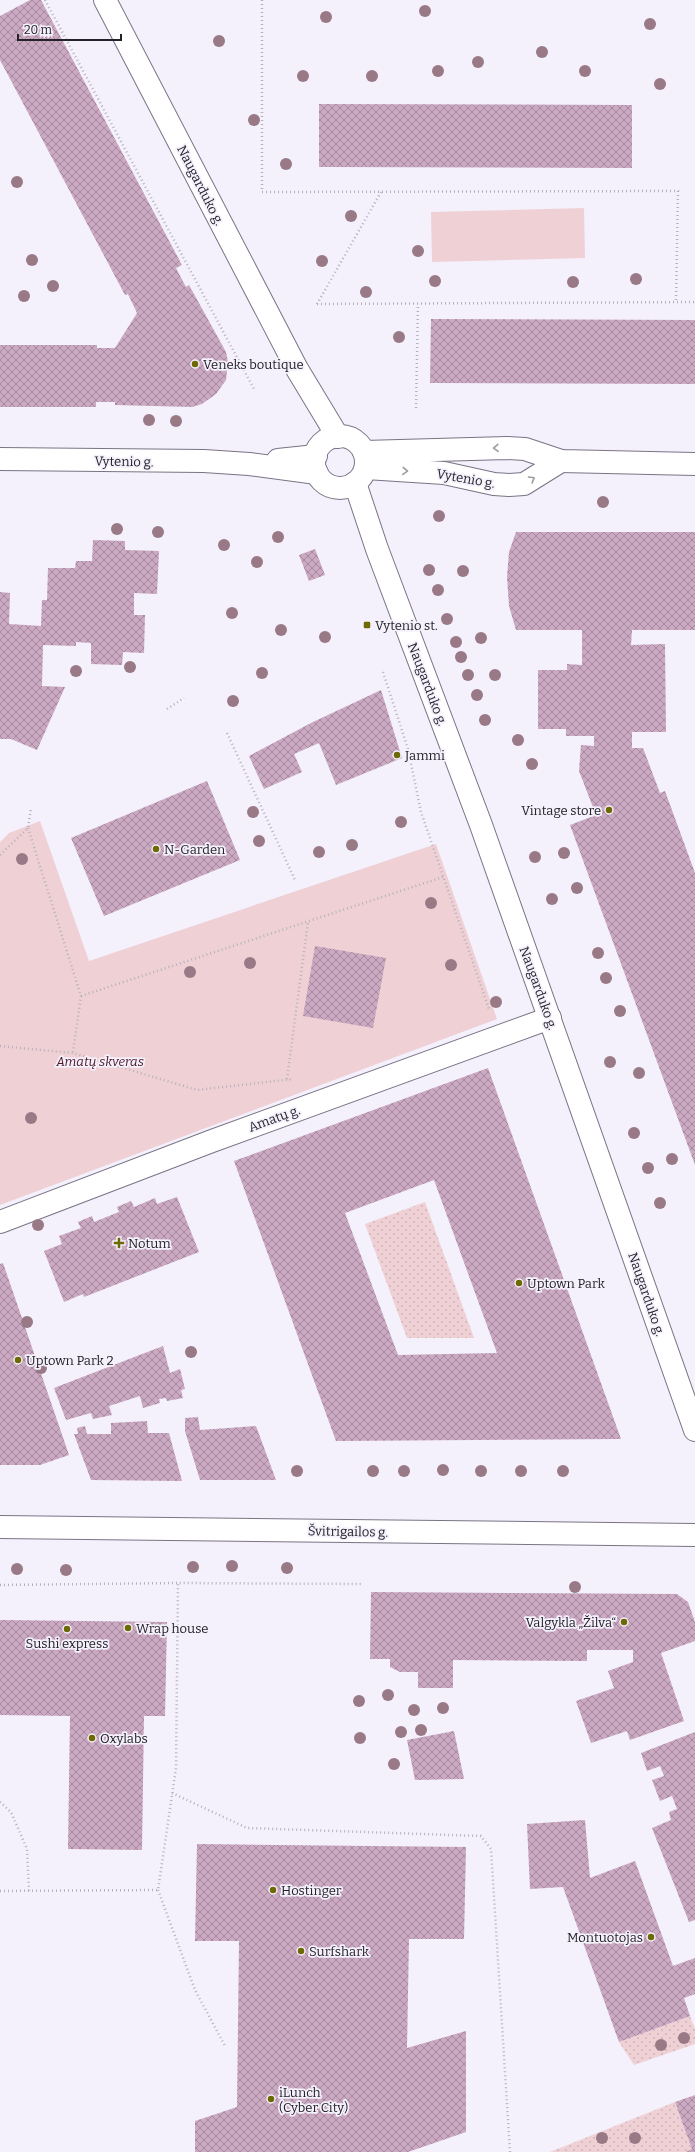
<svg xmlns="http://www.w3.org/2000/svg" width="695" height="2152" viewBox="0 0 695 2152" font-family="Bitter,serif">
  <style>
    .grass { fill: url(#grass-dots) }
    .park { fill: #efd1d5 }
    .building { fill: url(#building-cross-hatch); fill-rule: evenodd }
    .lines { fill: none; stroke-linecap: round; stroke-linejoin: round }
    .minor-casing { stroke: #7a7385; stroke-width: 24 }
    .secondary-casing { stroke: #7a7385; stroke-width: 24 }
    .primary-casing { stroke: #7a7385; stroke-width: 24 }
    .path { stroke: #b5b1bb; stroke-width: 2.5; stroke-dasharray: 1 3; stroke-linecap: butt }
    .minor { stroke: #fff; stroke-width: 22 }
    .secondary { stroke: #fff; stroke-width: 22 }
    .primary { stroke: #fff; stroke-width: 22 }
    .tree { fill: #997986 }
    .oneway { stroke: #9c9b9e }
    .poi-dot { fill: #6d6903; stroke: #f4f0fc; stroke-width: 1.5 }
    .labels { text-anchor: middle; stroke-width: 3.5; stroke-linejoin: round; paint-order: stroke }
    .street-label { font-size: 13px; fill: #242128; stroke: #f4f0fc }
    .poi-label { font-size: 13px; fill: #242128; stroke: #f4f0fc; text-anchor: start }
    .park-label { font-size: 13px; font-style: italic; fill: #4e1725; stroke: #f4f0fc }
  </style>
  <defs>
    <pattern id="grass-dots" width="8" height="8" patternUnits="userSpaceOnUse"><rect width="8" height="8" fill="#efd1d5"/><path d="M2 2h.1M6 6h.1" fill="none" stroke="#cdb3b7" stroke-width="1.8" stroke-linecap="round"/></pattern>
    <pattern id="building-cross-hatch" width="8" height="8" patternUnits="userSpaceOnUse"><rect width="8" height="8" fill="#cca9c2"/><path d="M0 0l8 8M0 8l8-8" fill="none" stroke="#a5899e"/></pattern>
  </defs>
  <rect width="100%" height="100%" fill="#f4f0fc"/>
  <g class="grass">
    <path d="M425,1202L474,1338H407L365,1224Z"/>
    <path d="M690,2016L695,2029V2044L634,2065L619,2042Z"/>
    <path d="M675,2102L692,2149L686,2152H550Z"/>
  </g>
  <g class="park">
    <path d="M584,208L585,258L432,262L431,212Z"/>
    <path d="M40,821L89,961L436,844L497,1019L0,1205V842L9,833Z"/>
  </g>
  <g class="building">
    <path d="M30,0H41L182,265L176,268L186,287L189,285L226,352L228,362L226,380L216,394L202,404L192,407L115,405V402H96V407H0V345H97V348H115L137,313L128,294L125,295L0,60V16Z"/>
    <path d="M319,104L632,105V168L319,167Z"/>
    <path d="M431,319L695,320V384L430,383Z"/>
    <path d="M516,532H695V630H632L631,645L665,644L666,732H632V748H643L660,793L665,791L695,873V1165L570,825L596,815L579,771L581,745L594,746V736H566V729H538V670H567V664L582,665V630H516L509,606L507,577L509,552Z"/>
    <path d="M93,540L125,541V550L159,551L157,594L134,593V615H145L144,653L123,652L122,665L91,664V643L76,642V646L43,645L42,686L65,687L37,750L11,739H0V592L10,593L9,624L41,626L42,600H47L48,568H75L76,561H92Z"/>
    <path d="M315,549L325,575L309,581L299,555Z"/>
    <path d="M381,690L402,758L336,785L319,743L294,754L302,772L264,789L249,756L311,723Z"/>
    <path d="M207,781L240,860L104,916L71,838Z"/>
    <path d="M315,946L386,958L373,1028L303,1016Z"/>
    <path d="M488,1068L621,1439L336,1441L234,1161ZM434,1180L497,1353L398,1355L345,1213Z"/>
    <path d="M177,1197L199,1252L84,1297L83,1294L64,1302L44,1251L62,1244L59,1236L81,1228L78,1222L92,1216L94,1222L119,1212L117,1207L131,1201L134,1207L155,1198L157,1204Z"/>
    <path d="M3,1263L69,1455L40,1465H0V1264Z"/>
    <path d="M163,1346L170,1373L180,1369L185,1389L181,1390L183,1398L167,1401L166,1398L159,1399L160,1403L143,1408L140,1396L109,1406L112,1415L93,1419L91,1413L66,1420L54,1388Z"/>
    <path d="M198,1417L200,1430L256,1426L276,1480H200L185,1431V1418Z"/>
    <path d="M147,1421L148,1433H169L182,1481L91,1480L74,1434H78L77,1428L85,1426L87,1434H111V1423Z"/>
    <path d="M371,1592L677,1594L688,1602L695,1622V1641L661,1653L684,1721L630,1740L627,1731L591,1743L576,1701L614,1688L608,1671L633,1662V1650H587V1661L453,1660V1688H418V1672H400L390,1667V1659H370Z"/>
    <path d="M0,1620L167,1622L165,1716H144L142,1850L68,1849L70,1716L0,1715Z"/>
    <path d="M454,1731L464,1779L415,1780L407,1740Z"/>
    <path d="M695,1732V1920L689,1922L652,1828L671,1820L669,1812L677,1809L672,1796L660,1801L652,1780L664,1776L660,1766L647,1771L641,1753Z"/>
    <path d="M585,1820L590,1878L635,1861L673,1966L695,1958V1994L684,1998L690,2016L619,2042L563,1887L530,1889L527,1824Z"/>
    <path d="M197,1844L466,1847L464,1939H409L407,2048L466,2031V2132L408,2152H195V2121L237,2107L239,1941H195Z"/>
    <path d="M695,2095V2152H686L692,2149L675,2102Z"/>
  </g>
  <g class="lines">
    <defs>
      <g id="minor">
        <path d="M364,452L507,448L525,449L561,461L695,464"/>
        <path d="M0,459L204,461L249,464L317,473"/>
        <path d="M278,460L316,456"/>
        <path d="M366,468L444,473L494,484L509,485L524,484L561,461"/>
        <path d="M0,1222L212,1141L550,1018"/>
      </g>
      <g id="secondary">
        <path d="M105,0L297,369L338,437"/>
        <circle cx="340" cy="462" r="26"/>
        <path d="M355,483L377,549L481,825L695,1430"/>
      </g>
      <path id="primary" d="M0,1527L695,1535"/>
    </defs>
    <use href="#minor" class="minor-casing"/>
    <use href="#secondary" class="secondary-casing"/>
    <use href="#primary" class="primary-casing"/>
    <g class="path">
      <path d="M45,0L254,389"/>
      <path d="M262,0V192L678,191L676,302"/>
      <path d="M317,304L695,302"/>
      <path d="M317,304L381,192"/>
      <path d="M416,408L418,304"/>
      <path d="M383,672L408,749L421,812L489,1009"/>
      <path d="M167,709L184,698"/>
      <path d="M227,733L295,880"/>
      <path d="M28,828L81,996L73,1052"/>
      <path d="M0,855L28,828L31,808"/>
      <path d="M81,996L443,877"/>
      <path d="M0,1046L73,1053L197,1090L293,1079"/>
      <path d="M287,1079L308,922"/>
      <path d="M0,1585L178,1583"/>
      <path d="M172,1793L247,1828L481,1836L491,1849L510,2152"/>
      <path d="M0,1802L11,1812L27,1849L29,1891"/>
      <path d="M158,1890L195,1990L225,2046"/>
      <path d="M0,1891L158,1890L176,1768L178,1583L361,1584"/>
    </g>
    <use href="#minor" class="minor"/>
    <use href="#secondary" class="secondary"/>
    <use href="#primary" class="primary"/>
  </g>
  <g class="tree">
    <circle cx="425" cy="11" r="6"/>
    <circle cx="326" cy="17" r="6"/>
    <circle cx="650" cy="24" r="6"/>
    <circle cx="219" cy="41" r="6"/>
    <circle cx="542" cy="52" r="6"/>
    <circle cx="478" cy="62" r="6"/>
    <circle cx="438" cy="71" r="6"/>
    <circle cx="585" cy="71" r="6"/>
    <circle cx="303" cy="76" r="6"/>
    <circle cx="372" cy="76" r="6"/>
    <circle cx="660" cy="84" r="6"/>
    <circle cx="254" cy="120" r="6"/>
    <circle cx="286" cy="164" r="6"/>
    <circle cx="17" cy="182" r="6"/>
    <circle cx="351" cy="216" r="6"/>
    <circle cx="418" cy="251" r="6"/>
    <circle cx="32" cy="260" r="6"/>
    <circle cx="322" cy="261" r="6"/>
    <circle cx="636" cy="279" r="6"/>
    <circle cx="435" cy="281" r="6"/>
    <circle cx="573" cy="282" r="6"/>
    <circle cx="53" cy="286" r="6"/>
    <circle cx="366" cy="292" r="6"/>
    <circle cx="24" cy="296" r="6"/>
    <circle cx="399" cy="337" r="6"/>
    <circle cx="149" cy="420" r="6"/>
    <circle cx="176" cy="421" r="6"/>
    <circle cx="603" cy="502" r="6"/>
    <circle cx="439" cy="516" r="6"/>
    <circle cx="117" cy="529" r="6"/>
    <circle cx="158" cy="532" r="6"/>
    <circle cx="278" cy="537" r="6"/>
    <circle cx="224" cy="545" r="6"/>
    <circle cx="257" cy="562" r="6"/>
    <circle cx="429" cy="570" r="6"/>
    <circle cx="463" cy="571" r="6"/>
    <circle cx="438" cy="590" r="6"/>
    <circle cx="232" cy="613" r="6"/>
    <circle cx="447" cy="619" r="6"/>
    <circle cx="281" cy="630" r="6"/>
    <circle cx="325" cy="637" r="6"/>
    <circle cx="481" cy="638" r="6"/>
    <circle cx="456" cy="642" r="6"/>
    <circle cx="461" cy="657" r="6"/>
    <circle cx="130" cy="667" r="6"/>
    <circle cx="76" cy="671" r="6"/>
    <circle cx="262" cy="673" r="6"/>
    <circle cx="468" cy="675" r="6"/>
    <circle cx="495" cy="675" r="6"/>
    <circle cx="477" cy="695" r="6"/>
    <circle cx="233" cy="701" r="6"/>
    <circle cx="485" cy="720" r="6"/>
    <circle cx="518" cy="740" r="6"/>
    <circle cx="532" cy="764" r="6"/>
    <circle cx="253" cy="812" r="6"/>
    <circle cx="401" cy="822" r="6"/>
    <circle cx="259" cy="841" r="6"/>
    <circle cx="352" cy="845" r="6"/>
    <circle cx="319" cy="852" r="6"/>
    <circle cx="564" cy="853" r="6"/>
    <circle cx="535" cy="857" r="6"/>
    <circle cx="22" cy="859" r="6"/>
    <circle cx="577" cy="888" r="6"/>
    <circle cx="552" cy="899" r="6"/>
    <circle cx="431" cy="903" r="6"/>
    <circle cx="598" cy="953" r="6"/>
    <circle cx="250" cy="963" r="6"/>
    <circle cx="451" cy="965" r="6"/>
    <circle cx="190" cy="972" r="6"/>
    <circle cx="606" cy="978" r="6"/>
    <circle cx="496" cy="1002" r="6"/>
    <circle cx="620" cy="1011" r="6"/>
    <circle cx="610" cy="1062" r="6"/>
    <circle cx="639" cy="1073" r="6"/>
    <circle cx="31" cy="1118" r="6"/>
    <circle cx="634" cy="1133" r="6"/>
    <circle cx="672" cy="1159" r="6"/>
    <circle cx="648" cy="1168" r="6"/>
    <circle cx="660" cy="1203" r="6"/>
    <circle cx="38" cy="1225" r="6"/>
    <circle cx="27" cy="1322" r="6"/>
    <circle cx="191" cy="1352" r="6"/>
    <circle cx="41" cy="1368" r="6"/>
    <circle cx="443" cy="1470" r="6"/>
    <circle cx="297" cy="1471" r="6"/>
    <circle cx="373" cy="1471" r="6"/>
    <circle cx="404" cy="1471" r="6"/>
    <circle cx="481" cy="1471" r="6"/>
    <circle cx="521" cy="1471" r="6"/>
    <circle cx="563" cy="1471" r="6"/>
    <circle cx="232" cy="1566" r="6"/>
    <circle cx="193" cy="1567" r="6"/>
    <circle cx="287" cy="1568" r="6"/>
    <circle cx="17" cy="1569" r="6"/>
    <circle cx="66" cy="1570" r="6"/>
    <circle cx="575" cy="1587" r="6"/>
    <circle cx="388" cy="1695" r="6"/>
    <circle cx="359" cy="1701" r="6"/>
    <circle cx="443" cy="1708" r="6"/>
    <circle cx="414" cy="1710" r="6"/>
    <circle cx="421" cy="1730" r="6"/>
    <circle cx="401" cy="1732" r="6"/>
    <circle cx="360" cy="1738" r="6"/>
    <circle cx="394" cy="1764" r="6"/>
    <circle cx="684" cy="2038" r="6"/>
    <circle cx="661" cy="2045" r="6"/>
    <circle cx="602" cy="2138" r="6"/>
    <circle cx="635" cy="2138" r="6"/>
  </g>
  <defs><path id="oneway-chevron" d="M-2-3.5L2.5 0L-2 3.5" fill="none" stroke-width="1.6" stroke-linecap="round" stroke-linejoin="round"/></defs>
  <g class="oneway">
    <use href="#oneway-chevron" transform="translate(496 448) rotate(177)"/>
    <use href="#oneway-chevron" transform="translate(405 471) rotate(3)"/>
    <use href="#oneway-chevron" transform="translate(532 479) rotate(-31)"/>
  </g>
  <g class="poi-dot">
    <circle cx="195" cy="364" r="4"/>
    <rect x="363" y="621" width="8" height="8" rx="2"/>
    <circle cx="397" cy="755" r="4"/>
    <circle cx="609" cy="810" r="4"/>
    <circle cx="156" cy="849" r="4"/>
    <path d="M117 1237h4v4h4v4h-4v4h-4v-4h-4v-4h4z"/>
    <circle cx="519" cy="1283" r="4"/>
    <circle cx="18" cy="1360" r="4"/>
    <circle cx="624" cy="1622" r="4"/>
    <circle cx="128" cy="1628" r="4"/>
    <circle cx="67" cy="1629" r="4"/>
    <circle cx="92" cy="1738" r="4"/>
    <circle cx="273" cy="1890" r="4"/>
    <circle cx="651" cy="1937" r="4"/>
    <circle cx="301" cy="1951" r="4"/>
    <circle cx="271" cy="2099" r="4"/>
  </g>
  <g class="labels">
    <g class="street-label">
      <text transform="translate(201 185) rotate(63)" y="5">Naugarduko g.</text>
      <text transform="translate(124 461) rotate(1)" y="5">Vytenio g.</text>
      <text transform="translate(466 478) rotate(10)" y="5">Vytenio g.</text>
      <text transform="translate(428 684) rotate(69)" y="5">Naugarduko g.</text>
      <text transform="translate(539 988) rotate(70)" y="5">Naugarduko g.</text>
      <text transform="translate(274 1118) rotate(-20)" y="5">Amatų g.</text>
      <text transform="translate(647 1294) rotate(71)" y="5">Naugarduko g.</text>
      <text transform="translate(348 1531) rotate(1)" y="5">Švitrigailos g.</text>
    </g>
    <g class="poi-label">
      <text x="203" y="369">Veneks boutique</text>
      <text x="375" y="630">Vytenio st.</text>
      <text x="405" y="760">Jammi</text>
      <text x="601" y="815" text-anchor="end">Vintage store</text>
      <text x="164" y="854">N-Garden</text>
      <text x="128" y="1248">Notum</text>
      <text x="527" y="1288">Uptown Park</text>
      <text x="26" y="1365">Uptown Park 2</text>
      <text x="616" y="1627" text-anchor="end">Valgykla „Žilva“</text>
      <text x="136" y="1633">Wrap house</text>
      <text x="67" y="1648" text-anchor="middle">Sushi express</text>
      <text x="100" y="1743">Oxylabs</text>
      <text x="281" y="1895">Hostinger</text>
      <text x="643" y="1942" text-anchor="end">Montuotojas</text>
      <text x="309" y="1956">Surfshark</text>
      <text x="279" y="2097">iLunch<tspan x="279" dy="15">(Cyber City)</tspan></text>
    </g>
    <g class="park-label">
      <text x="100" y="1066">Amatų skveras</text>
    </g>
  </g>
  <path d="M18 34v6h103v-6" fill="none" stroke="#242128" stroke-width="2"/>
  <text x="24" y="34" font-size="12" fill="#242128" stroke="#f4f0fc" stroke-width="3" paint-order="stroke">20 m</text>
</svg>
